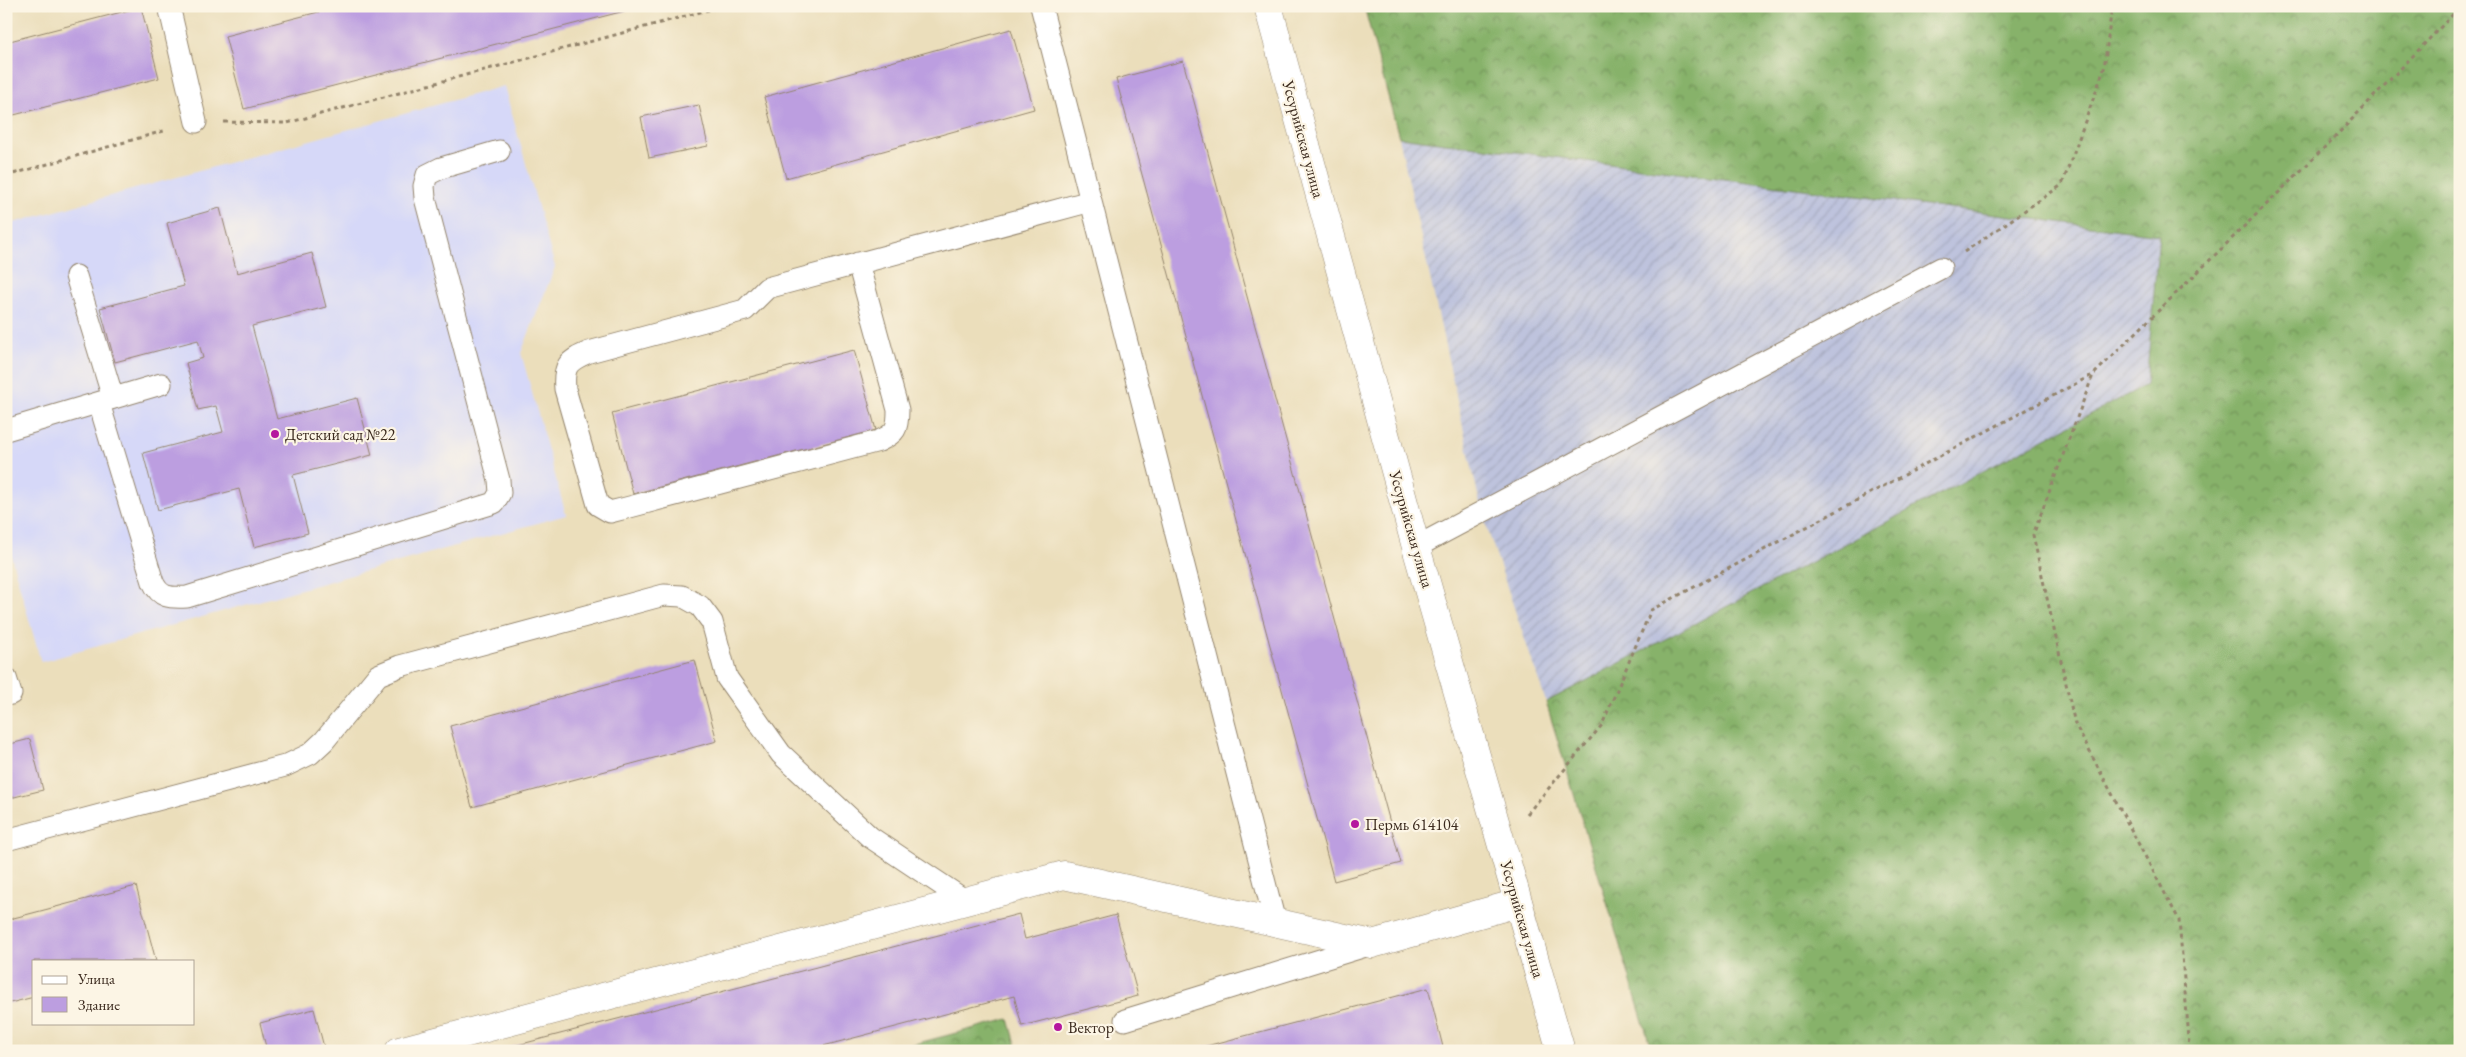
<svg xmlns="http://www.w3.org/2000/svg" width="2466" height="1057" viewBox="0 0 2466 1057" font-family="'EB Garamond',serif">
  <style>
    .built { fill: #d6d8f8 }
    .industrial { fill: url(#industrial-furrows) }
    .forest { fill: url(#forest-crowns); stroke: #616e44 }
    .building { fill: #bc9ee0 }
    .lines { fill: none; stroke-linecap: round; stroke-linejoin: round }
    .lane-casing { stroke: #93846c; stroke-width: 23 }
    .street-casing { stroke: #93846c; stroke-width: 29 }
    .path { stroke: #93846c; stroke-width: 3; stroke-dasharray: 4 4; stroke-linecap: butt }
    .lane { stroke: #fff; stroke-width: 21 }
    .street { stroke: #fff; stroke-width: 28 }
    .poi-dot { fill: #b5179e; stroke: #fcf5e5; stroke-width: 2 }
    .labels { text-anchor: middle; stroke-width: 4.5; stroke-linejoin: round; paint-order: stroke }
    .street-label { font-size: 16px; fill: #3b2a1e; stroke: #fcf5e5 }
    .poi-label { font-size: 16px; fill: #3b2a1e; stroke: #fcf5e5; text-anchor: start }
  </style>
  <defs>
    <pattern id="industrial-furrows" width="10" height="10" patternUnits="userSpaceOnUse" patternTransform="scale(1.25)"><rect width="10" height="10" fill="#bec3dd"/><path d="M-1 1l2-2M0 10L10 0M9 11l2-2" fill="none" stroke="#a4a8bd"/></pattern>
    <pattern id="forest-crowns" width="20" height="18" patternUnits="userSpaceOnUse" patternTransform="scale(1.25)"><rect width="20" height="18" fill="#87b26a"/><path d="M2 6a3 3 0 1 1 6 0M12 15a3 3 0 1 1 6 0" fill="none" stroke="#709157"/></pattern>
  </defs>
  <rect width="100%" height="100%" fill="#fcf5e5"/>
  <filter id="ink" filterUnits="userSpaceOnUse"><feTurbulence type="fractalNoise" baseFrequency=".02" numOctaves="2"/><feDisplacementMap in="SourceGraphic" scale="10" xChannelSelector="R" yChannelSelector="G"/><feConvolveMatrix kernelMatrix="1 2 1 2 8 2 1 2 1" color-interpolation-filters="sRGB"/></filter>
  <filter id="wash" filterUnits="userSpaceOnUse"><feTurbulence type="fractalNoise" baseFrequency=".0096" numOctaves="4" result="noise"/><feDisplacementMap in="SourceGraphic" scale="20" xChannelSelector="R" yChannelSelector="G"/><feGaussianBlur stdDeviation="1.12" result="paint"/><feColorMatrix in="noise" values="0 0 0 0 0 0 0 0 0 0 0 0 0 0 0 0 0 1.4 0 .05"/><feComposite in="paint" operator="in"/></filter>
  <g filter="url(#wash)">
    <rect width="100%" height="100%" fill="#ebdebb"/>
    <path class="built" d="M504,86L555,267L521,353L566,515L41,662L6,538V225Z"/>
    <path class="industrial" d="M1399,137L2159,234L2146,385L1546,702L1482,513Z"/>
    <g class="forest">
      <path d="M1364,6H2460V1051H1652L1546,702L2146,385L2159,235L1399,137Z"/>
      <path d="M1009,1019L1018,1051H888Z"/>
    </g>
    <g id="blocks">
      <g class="building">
        <path d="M342,6H640V7L244,109L225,36Z"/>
        <path d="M141,7L159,78L6,117V42Z"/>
        <path d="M1011,29L1034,109L786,178L764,97Z"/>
        <path d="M1183,61L1401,863L1334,881L1116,79Z"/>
        <path d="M699,105L708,146L649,158L641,117Z"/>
        <path d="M220,208L237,273L312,253L326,307L252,326L277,419L357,398L372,455L293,475L308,533L254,547L239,489L158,510L143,453L223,432L216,406L198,410L186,363L203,358L198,340L115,362L100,308L184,286L167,223Z"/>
        <path d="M854,350L876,430L633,494L612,413Z"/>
        <path d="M695,660L717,741L472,807L450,726Z"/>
        <path d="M30,739L43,790L6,799V745Z"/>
        <path d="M136,886L156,961H34V997L6,1004V920Z"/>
        <path d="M1019,914L1025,939L1116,915L1138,996L1022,1026L1014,996L804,1051H495Z"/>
        <path d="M1428,988L1444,1051H1191V1050Z"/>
        <path d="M314,1009L325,1051H267L260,1023Z"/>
      </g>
    </g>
  </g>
  <g filter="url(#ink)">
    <use href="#blocks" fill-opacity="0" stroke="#93846c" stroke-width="1"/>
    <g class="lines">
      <defs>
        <g id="lane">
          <path d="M169,6L196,122"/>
          <path d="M1041,6L1275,922"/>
          <path d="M858,263L898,410C898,429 896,433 879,441L626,508L610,512L598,505L565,389C563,365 568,361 589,352L745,310L767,288L1091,201"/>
          <path d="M76,276L113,398"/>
          <path d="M99,403L153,582C160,598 170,598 187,597L494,503L500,493L499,480L425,198L424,186L427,175L441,168L499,151"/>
          <path d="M6,430L161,384"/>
          <path d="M1416,547L1941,268"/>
          <path d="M6,678L11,694L6,695"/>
          <path d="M6,840L285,766L310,754L324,741L378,675L400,666L664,595L682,596L700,606L712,622L727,678L781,754L870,837L966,901"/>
          <path d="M1125,1020L1372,944"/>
        </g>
        <g id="street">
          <path d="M1268,6L1416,547L1561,1051"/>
          <path d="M399,1051L1064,875L1372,944L1518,903"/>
        </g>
      </defs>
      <use href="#lane" class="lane-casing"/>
      <use href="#street" class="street-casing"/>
      <g class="path">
        <path d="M224,122L287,123L723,6"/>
        <path d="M6,176L167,130"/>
        <path d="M1964,252L2062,185L2104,69L2112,6"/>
        <path d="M1527,814L1602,725L1651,610L2092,375"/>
        <path d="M2187,1051L2189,1039L2179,920L2075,724L2033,535L2093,375L2331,141L2460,7"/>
      </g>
      <use href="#lane" class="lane"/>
      <use href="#street" class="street"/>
    </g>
  </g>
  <g class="poi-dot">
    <circle cx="275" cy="434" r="5"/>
    <circle cx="1355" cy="824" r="5"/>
    <circle cx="1058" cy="1027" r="5"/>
  </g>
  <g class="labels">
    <g class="street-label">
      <text transform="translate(1304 139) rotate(75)" y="6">Уссурийская улица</text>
      <text transform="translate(1412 529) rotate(74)" y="6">Уссурийская улица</text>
      <text transform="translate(1523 919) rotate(74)" y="6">Уссурийская улица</text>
    </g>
    <g class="poi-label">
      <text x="285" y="440">Детский сад №22</text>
      <text x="1365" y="830">Пермь 614104</text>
      <text x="1068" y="1033">Вектор</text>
    </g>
  </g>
  <rect width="2466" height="1057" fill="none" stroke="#fcf5e5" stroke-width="25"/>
  <rect x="32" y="960" width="162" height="65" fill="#fcf5e5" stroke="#afa495"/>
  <rect x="42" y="976" width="25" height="8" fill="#ffffff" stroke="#afa495"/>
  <text x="78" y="984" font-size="15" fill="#3b2a1e">Улица</text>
  <rect x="42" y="997" width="25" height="15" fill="#bc9ee0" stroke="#afa495"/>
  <text x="78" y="1010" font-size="15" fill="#3b2a1e">Здание</text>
</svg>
